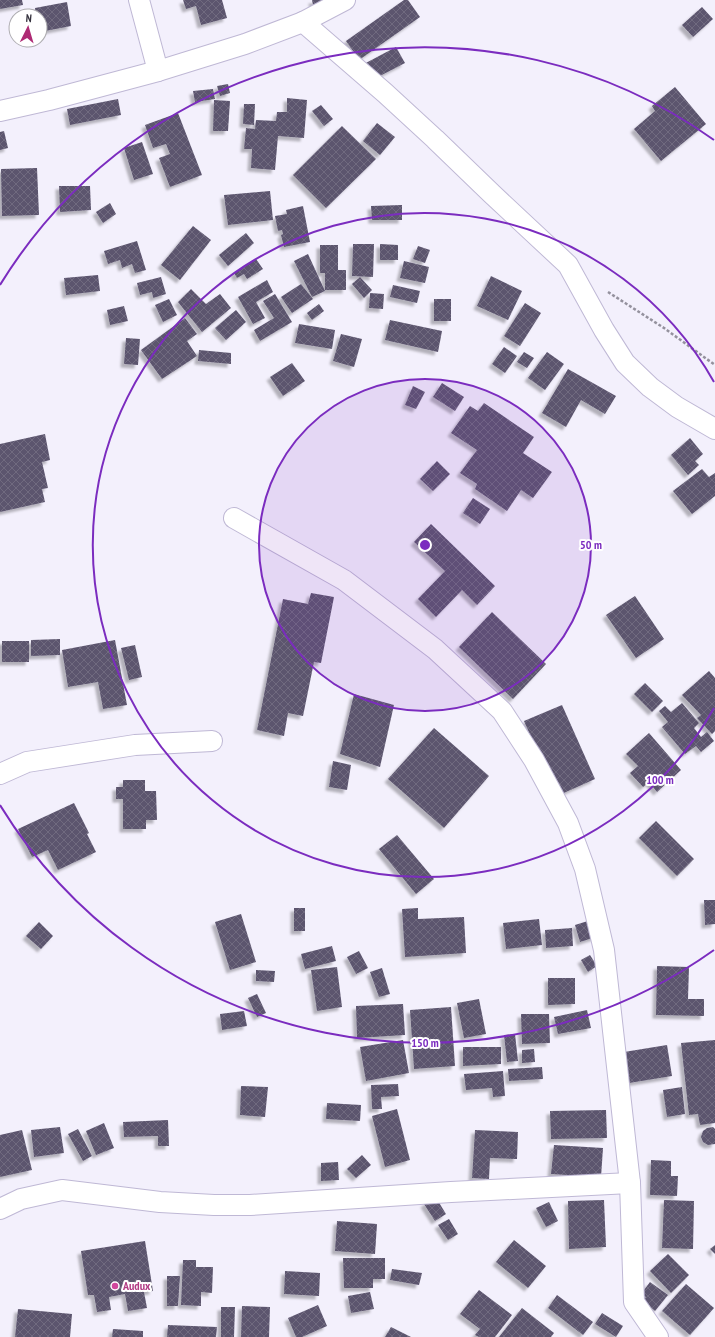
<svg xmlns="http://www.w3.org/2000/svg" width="715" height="1337" viewBox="0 0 715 1337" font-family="'PT Sans Narrow',sans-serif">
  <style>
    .building { fill: url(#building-cross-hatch); filter: url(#shadow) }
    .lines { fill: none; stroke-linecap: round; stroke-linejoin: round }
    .minor-casing { stroke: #bfb8d5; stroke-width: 22 }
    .path { stroke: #94919d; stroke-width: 2.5; stroke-dasharray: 3 2; stroke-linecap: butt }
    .minor { stroke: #fff; stroke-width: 20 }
    .ring { fill: none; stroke: #7b2cbf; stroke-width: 2 }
    .hotel-dot { fill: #d1479c; stroke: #fff; stroke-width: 1.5 }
    .labels { text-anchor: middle; stroke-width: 4; stroke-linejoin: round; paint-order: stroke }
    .hotel-label { font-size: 12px; font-weight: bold; fill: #b23c85; stroke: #fff; text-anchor: start }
    .centre { fill: #7b2cbf; stroke: #fff; stroke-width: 2 }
    .ring-label { font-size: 12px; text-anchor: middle; font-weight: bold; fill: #7b2cbf; stroke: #fff; stroke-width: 4; stroke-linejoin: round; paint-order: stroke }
  </style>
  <defs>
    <pattern id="building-cross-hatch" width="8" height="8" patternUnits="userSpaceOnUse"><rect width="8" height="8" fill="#5c556e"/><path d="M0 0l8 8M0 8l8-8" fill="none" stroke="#706b7f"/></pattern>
    <filter id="shadow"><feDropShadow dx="-3.5" dy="3.5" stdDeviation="1" flood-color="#0004"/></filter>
  </defs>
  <rect width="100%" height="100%" fill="#f3f0fc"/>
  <g class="building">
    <path d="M0,0H22L23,5L0,9Z"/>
    <path d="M183,0H222L227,18L201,25L196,6L186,9Z"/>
    <path d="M312,0H328L313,5Z"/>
    <path d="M404,0H408L420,17L359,60L346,41Z"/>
    <path d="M67,2L71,26L40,32V16H36L35,8Z"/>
    <path d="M702,7L713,19L693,37L682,25Z"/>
    <path d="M396,47L405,63L372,80L364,64Z"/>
    <path d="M228,84L230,93L220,96L217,86Z"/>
    <path d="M675,87L706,124L661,161L634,129L655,111L652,106Z"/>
    <path d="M213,89L215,99L195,102L193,91Z"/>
    <path d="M287,98L307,100L304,138L278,136L275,170L251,168L252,149H244L246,128L255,129L256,120L276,121L277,112H287Z"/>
    <path d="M118,99L121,115L70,125L67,109Z"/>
    <path d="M214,100L230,101L228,131H213Z"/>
    <path d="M244,104H255L254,125L243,124Z"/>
    <path d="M321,105L333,119L324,126L312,111Z"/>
    <path d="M178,113L202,175L170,187L159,158L170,154L166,144L153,148L145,125Z"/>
    <path d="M377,123L395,137L380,155L363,141Z"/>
    <path d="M342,126L376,159L326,208L293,175Z"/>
    <path d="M4,131L8,148L0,150V132Z"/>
    <path d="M142,142L153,174L134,180L124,148Z"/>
    <path d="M37,168L39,215L2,216L1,169Z"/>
    <path d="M59,186H90L91,210L60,212Z"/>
    <path d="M270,191L273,220L228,225L224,195Z"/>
    <path d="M110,203L116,214L103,223L96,212Z"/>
    <path d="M402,205V220H372L371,206Z"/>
    <path d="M303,206L310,242L284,247L281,235L283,234L282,230L278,231L275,216L287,214L286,210Z"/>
    <path d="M193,226L211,240L180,280L161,265Z"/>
    <path d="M246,233L254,243L228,266L219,255Z"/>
    <path d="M137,241L146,270L135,273L132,264L122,268L120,260L108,264L104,251Z"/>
    <path d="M353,244H374L373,277L352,276Z"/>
    <path d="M380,244L398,245V260H380Z"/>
    <path d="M320,245H338V270H346V290H325V273H320Z"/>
    <path d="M418,246L430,250L425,263L413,259Z"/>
    <path d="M308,254L325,291L312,297L294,261Z"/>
    <path d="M256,259L263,269L247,279L244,274L237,278L234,273Z"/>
    <path d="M404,261L429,267L425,283L400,278Z"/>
    <path d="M98,275L100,291L66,295L64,278Z"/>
    <path d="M491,276L522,291L508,320L477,306Z"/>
    <path d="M161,277L166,294L153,298L152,292L140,295L137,283Z"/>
    <path d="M360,277L372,290L364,298L352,284Z"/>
    <path d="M267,280L273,292L256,302L265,318L253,324L238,297Z"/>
    <path d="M301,284L313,299L292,313L281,297Z"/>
    <path d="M393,285L420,291L417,303L390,297Z"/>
    <path d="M191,289L206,304L220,294L231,308L202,332L178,302Z"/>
    <path d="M370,293L384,294L383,309L369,308Z"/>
    <path d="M275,294L292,322L260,341L254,330L274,318L263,301Z"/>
    <path d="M169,299L177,315L163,322L155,305Z"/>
    <rect x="434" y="299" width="17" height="22"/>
    <path d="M525,303L541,313L520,346L504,336Z"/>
    <path d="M319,304L324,311L312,320L307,313Z"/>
    <path d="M124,306L128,321L110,325L107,310Z"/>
    <path d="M236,310L246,322L226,340L215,328Z"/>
    <path d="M185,318L197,334L187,341L197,356L162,379L141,350Z"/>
    <path d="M390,320L442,331L438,352L385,340Z"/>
    <path d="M299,324L335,330L332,349L295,343Z"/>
    <path d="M341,334L362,339L354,367L333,361Z"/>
    <path d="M126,338L140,339L138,365L124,364Z"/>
    <path d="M504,347L517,356L505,373L492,364Z"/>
    <path d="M199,350L231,353V364L198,361Z"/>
    <path d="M524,352L534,358L527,368L517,362Z"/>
    <path d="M547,352L564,364L545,390L528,378Z"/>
    <path d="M292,363L305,381L283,396L270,377Z"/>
    <path d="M568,369L616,396L605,414L581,400L566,427L542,413Z"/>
    <path d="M442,383L464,397L455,411L433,397Z"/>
    <path d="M413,386L425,392L416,409L405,405Z"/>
    <path d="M484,403L534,437L523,453L552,472L533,498L521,490L507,511L475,489L477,484L460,473L477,450L451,433L470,406L478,411Z"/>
    <path d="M45,434L50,460L42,462L48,488L42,489L45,502L0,512V444Z"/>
    <path d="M690,438L703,454L695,461L699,465L688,475L671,455Z"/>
    <path d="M437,461L450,474L433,491L420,479Z"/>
    <path d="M702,469L709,477L715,473V496L692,514L673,491Z"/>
    <path d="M473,498L490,509L480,524L463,513Z"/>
    <path d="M431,524L495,586L477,605L462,590L436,617L418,599L445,571L414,542Z"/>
    <path d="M311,593L334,597L321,663L314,662L303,716L288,713L284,736L257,730L283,599L308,604Z"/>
    <path d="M635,596L664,639L636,658L606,615Z"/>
    <path d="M492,612L546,664L513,699L459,647Z"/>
    <path d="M60,639V655L31,656V640Z"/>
    <path d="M115,640L127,705L103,709L98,682L68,687L62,650Z"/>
    <rect x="2" y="641" width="27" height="21"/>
    <path d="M135,645L142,677L129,680L121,648Z"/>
    <path d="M709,671L715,678V731L712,734L697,718L701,715L682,695Z"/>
    <path d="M645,683L663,701L652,712L634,694Z"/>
    <path d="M354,694L394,705L380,767L340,754Z"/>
    <path d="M682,703L699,723L694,728L701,737L707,732L714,741L701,752L696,746L685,754L662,727L668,722L659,711L665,706L671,712Z"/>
    <path d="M562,705L595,779L557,796L524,721Z"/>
    <path d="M434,728L489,776L444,828L388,779Z"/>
    <path d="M649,733L681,770L657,792L649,782L643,787L630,773L638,766L626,754Z"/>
    <path d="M333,761L351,765L347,790L329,787Z"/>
    <path d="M123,780H145V791H156L157,820H146V829H123V799H116V787H123Z"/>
    <path d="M74,803L89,833L87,834L96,852L58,870L48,850L32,857L18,829Z"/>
    <path d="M656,821L694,859L677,876L639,838Z"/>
    <path d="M397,835L434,879L416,894L379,849Z"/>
    <path d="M704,900H715V924L705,925Z"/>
    <rect x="294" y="908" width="11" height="23"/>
    <path d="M418,908V919L464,917L466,953L405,957L402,909Z"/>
    <path d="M241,914L256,962L230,970L215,922Z"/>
    <path d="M539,919L542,945L506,949L503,923Z"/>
    <path d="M591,920L596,937L580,942L575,925Z"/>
    <path d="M39,922L53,936L41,949L26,936Z"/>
    <path d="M572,928L573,946L546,948L545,930Z"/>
    <path d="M332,946L336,961L305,969L301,954Z"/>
    <path d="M359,951L368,968L356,974L347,957Z"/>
    <path d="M590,955L597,966L588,972L581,960Z"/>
    <path d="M657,966L689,967L688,999H704V1016L656,1015Z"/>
    <path d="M337,967L342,1007L317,1011L311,970Z"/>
    <path d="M382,968L390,994L379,997L370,972Z"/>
    <path d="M256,970L275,971L274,982L256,981Z"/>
    <path d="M548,978H575V1004L548,1005Z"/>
    <path d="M257,994L266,1013L257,1017L248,998Z"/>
    <path d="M479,999L486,1034L464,1038L457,1003Z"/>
    <path d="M403,1004L405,1035L357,1038L356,1006Z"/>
    <path d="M451,1007L455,1066L414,1069L410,1010Z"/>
    <path d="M587,1010L591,1028L558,1034L554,1017Z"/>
    <path d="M244,1011L247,1026L222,1030L220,1014Z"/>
    <path d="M521,1014H549L550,1043L522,1044Z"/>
    <path d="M515,1034L518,1061L507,1062L504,1035Z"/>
    <path d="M403,1040L409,1073L366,1081L360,1047Z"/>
    <path d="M715,1040V1123L700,1125L698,1114L689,1115L681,1043Z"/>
    <path d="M667,1045L672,1076L629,1083L624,1052Z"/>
    <path d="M463,1047H501V1064L463,1066Z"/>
    <path d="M534,1049L535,1062L522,1063V1050Z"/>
    <path d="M542,1067L543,1079L509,1081L508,1069Z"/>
    <path d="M503,1071L505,1096L493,1097L492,1088L466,1090L464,1074Z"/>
    <path d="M398,1084L399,1096L381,1097L382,1109H372L371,1085Z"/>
    <path d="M241,1086L268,1087L265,1117L240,1115Z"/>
    <path d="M682,1087L685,1114L667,1117L663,1090Z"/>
    <path d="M327,1103L361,1105L360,1121L326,1119Z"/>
    <path d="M397,1109L410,1160L385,1167L372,1116Z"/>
    <path d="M606,1110L607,1138L551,1139L550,1111Z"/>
    <path d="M168,1120L169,1146H158V1136L124,1137L123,1122Z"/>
    <path d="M104,1123L114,1148L96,1155L86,1131Z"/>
    <path d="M60,1127L64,1153L34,1157L31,1130Z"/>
    <path d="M713,1127L715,1129V1144L708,1145L703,1142L701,1137L703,1131L707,1128Z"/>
    <path d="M78,1129L92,1156L83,1161L68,1134Z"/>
    <path d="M22,1130L32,1170L0,1177V1135Z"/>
    <path d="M475,1130L518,1132L517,1159L490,1158L489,1179L472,1178Z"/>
    <path d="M554,1145L603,1148L601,1177L551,1174Z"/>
    <path d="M362,1155L371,1165L356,1178L347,1169Z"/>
    <path d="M651,1160L671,1161V1176H678L677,1196L650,1195Z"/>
    <path d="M338,1162L339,1180L321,1181V1163Z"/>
    <path d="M435,1196L446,1214L435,1221L424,1204Z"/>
    <path d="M604,1200L606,1247L569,1249L568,1201Z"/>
    <path d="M664,1200L694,1201L693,1249L662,1248Z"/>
    <path d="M549,1202L558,1221L546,1227L536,1208Z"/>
    <path d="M449,1219L458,1234L448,1240L438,1225Z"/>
    <path d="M337,1221L377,1224L375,1254L335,1251Z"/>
    <path d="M514,1240L546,1266L528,1288L496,1262Z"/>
    <path d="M145,1241L153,1291L144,1292L147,1308L128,1311L125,1294L109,1297L111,1310L97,1312L94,1295H88L81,1251Z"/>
    <path d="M715,1245V1254L710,1249Z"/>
    <path d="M668,1254L689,1275L671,1293L650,1271Z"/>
    <path d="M343,1258H385V1279H373V1288H344Z"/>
    <path d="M183,1260H196V1267H213L212,1293L201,1292V1306L181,1305Z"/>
    <path d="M392,1269L422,1273L419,1285L390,1280Z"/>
    <path d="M285,1271L320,1273L319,1296L284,1294Z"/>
    <path d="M167,1276H180L178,1306H167Z"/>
    <path d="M650,1282L668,1295L655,1311L643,1301L646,1297L641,1294Z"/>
    <path d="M686,1284L714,1308L690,1335L662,1311Z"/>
    <path d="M479,1290L512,1315L495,1337H479L475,1335L480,1329L460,1314Z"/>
    <path d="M370,1292L374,1309L351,1313L348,1296Z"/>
    <path d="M557,1295L593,1322L583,1335L548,1308Z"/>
    <path d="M318,1305L327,1326L302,1337H296L288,1318Z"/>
    <path d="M242,1306L270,1307L269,1337H241Z"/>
    <path d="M221,1307H235L234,1337H221Z"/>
    <path d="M522,1308L554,1333L551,1337H499Z"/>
    <path d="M18,1309L72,1314L70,1337H15Z"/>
    <path d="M602,1313L623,1326L616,1337L595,1324Z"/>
    <path d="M168,1325L217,1327L216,1337H167Z"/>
    <path d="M391,1327L411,1337H385Z"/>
    <path d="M113,1329L143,1331V1337H112Z"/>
  </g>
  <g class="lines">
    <defs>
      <g id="minor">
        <path d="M139,0L158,71"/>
        <path d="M303,22L385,93L435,139L492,194L568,265L604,330L625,363L650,387L677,407L715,429"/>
        <path d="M0,111L49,100L158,71L245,44L303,22L345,0"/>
        <path d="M234,518L344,580L435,649L502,711L534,760L568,823L585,869L604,950L630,1183L634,1302L658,1337"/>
        <path d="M0,774L27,762L135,745L212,741"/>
        <path d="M0,1209L21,1199L62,1190L160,1202L214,1205H250L451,1192L630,1183"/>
      </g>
    </defs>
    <use href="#minor" class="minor-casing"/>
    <path class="path" d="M608,292L664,328L715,365"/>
    <use href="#minor" class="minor"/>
  </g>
  <circle cx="425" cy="545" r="166" fill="#7b2cbf" fill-opacity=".12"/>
  <g class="ring">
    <circle cx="425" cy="545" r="166"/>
    <path d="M714 708A332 332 0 1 1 714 382"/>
    <path d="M714 950A498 498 0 0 1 0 805M0 285A498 498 0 0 1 714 140"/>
  </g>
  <circle class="hotel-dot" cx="115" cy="1286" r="4"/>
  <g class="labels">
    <g class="hotel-label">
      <text x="123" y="1290">Audux</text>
    </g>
  </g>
  <circle cx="425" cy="545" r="6" class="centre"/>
  <g class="ring-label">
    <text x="591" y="549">50 m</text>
    <text x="660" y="784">100 m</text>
    <text x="425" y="1047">150 m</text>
  </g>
  <g transform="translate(28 28) rotate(5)"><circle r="19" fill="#ffffff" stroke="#aeadb1"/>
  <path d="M0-3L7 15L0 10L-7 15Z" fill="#ae2a74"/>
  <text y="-6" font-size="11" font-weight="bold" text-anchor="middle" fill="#34313d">N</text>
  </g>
</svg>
